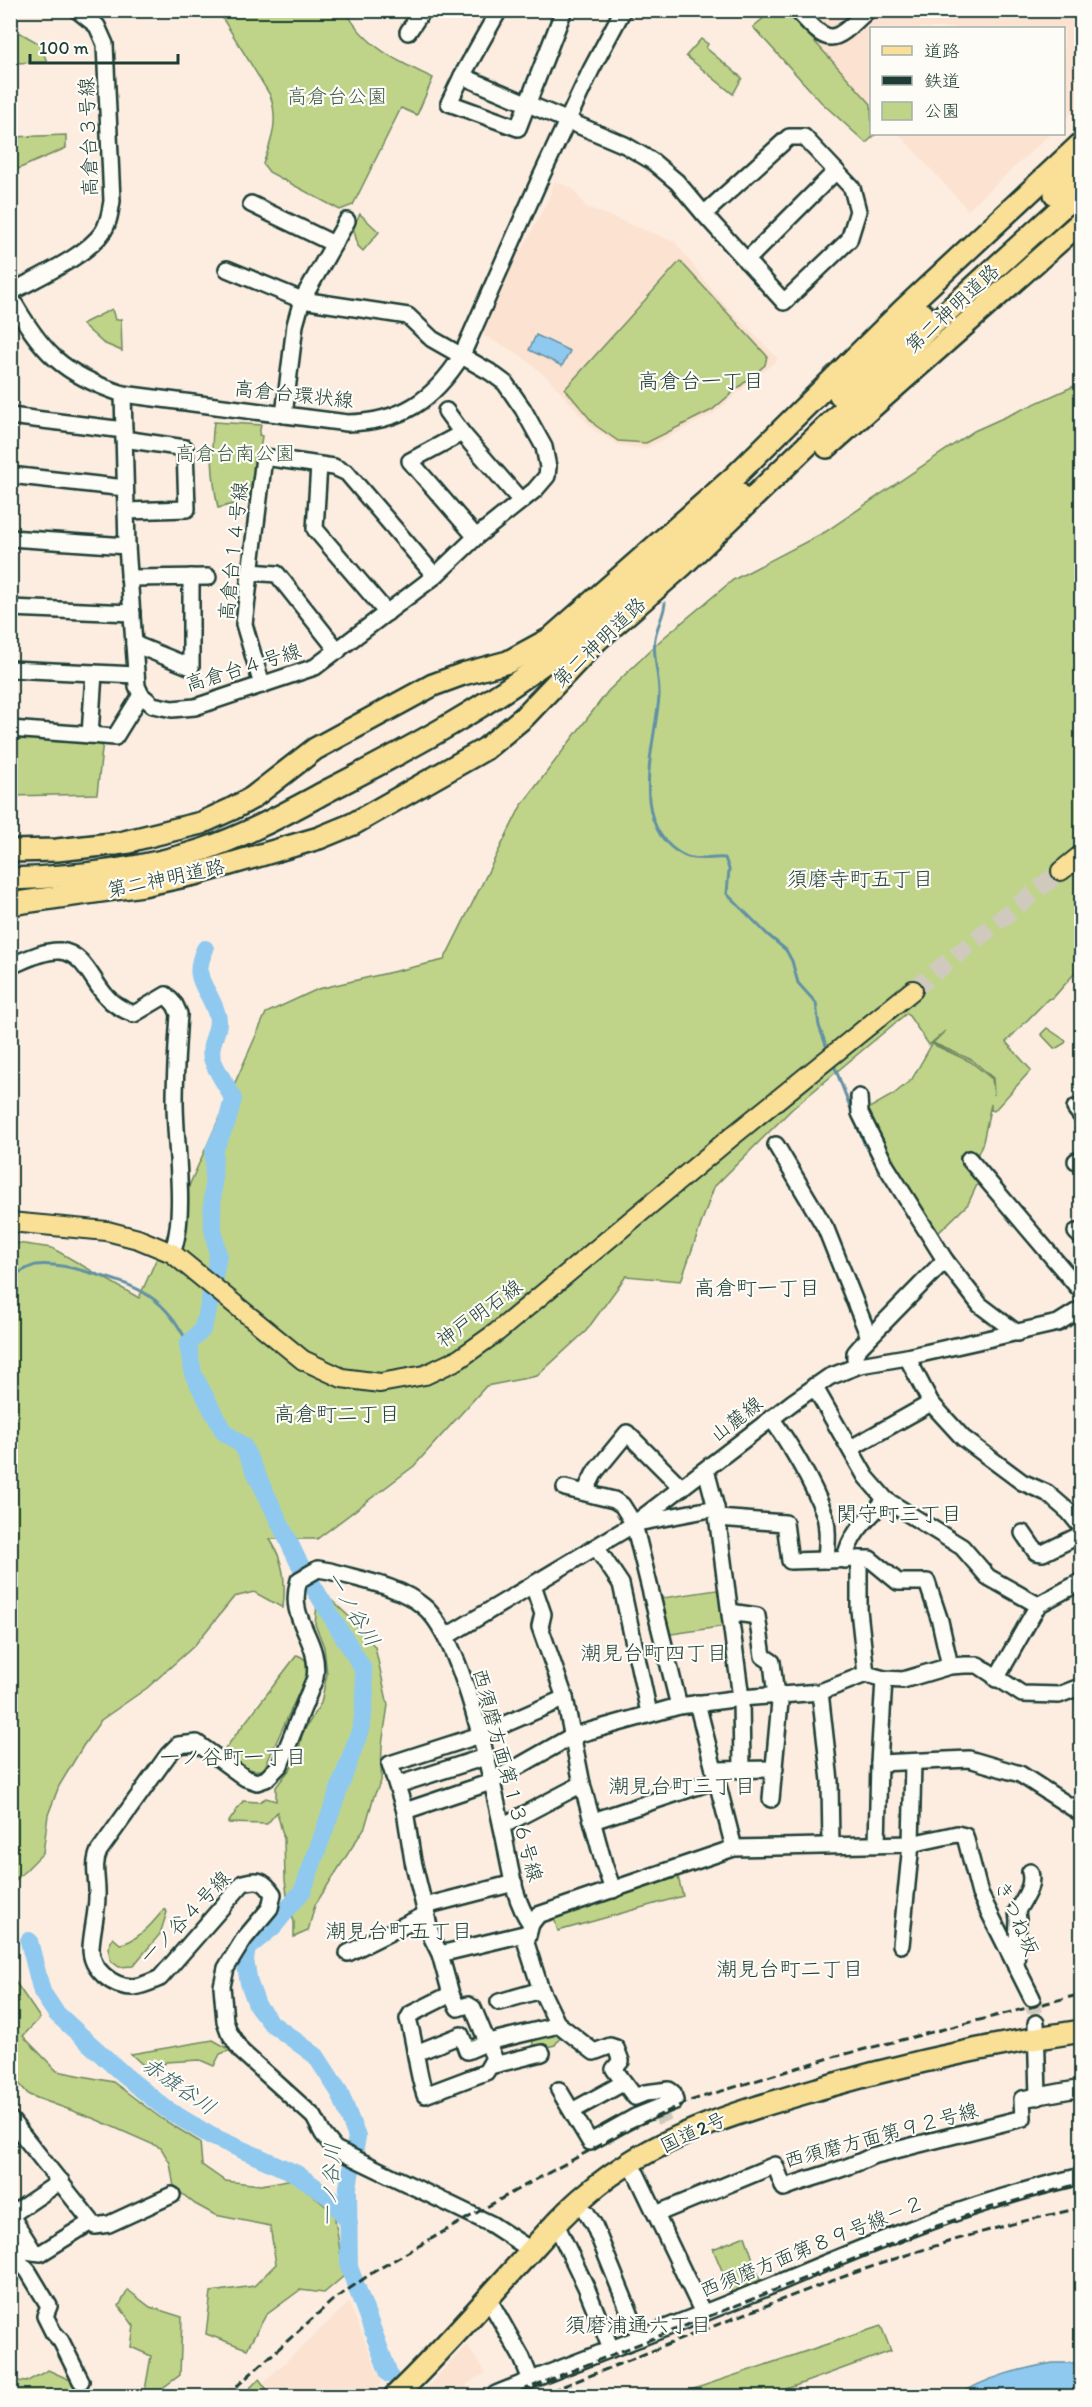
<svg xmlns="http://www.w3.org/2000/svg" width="1092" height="2407" viewBox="0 0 1092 2407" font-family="Itim,'Klee One',sans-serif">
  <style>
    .built { fill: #fce2d0 }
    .green { fill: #bfd489; stroke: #6f885e; stroke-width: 1.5 }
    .water { fill: #90c9ef; stroke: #6391a4; stroke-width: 1.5 }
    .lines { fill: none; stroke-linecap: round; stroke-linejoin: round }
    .stream { stroke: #6391a4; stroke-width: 3 }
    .river { stroke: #90c9ef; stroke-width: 18 }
    .minor-tunnel { stroke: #d0cabe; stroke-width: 15; stroke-dasharray: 15 8; stroke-linecap: butt }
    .major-tunnel { stroke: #d0cabe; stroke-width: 18; stroke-dasharray: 18 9; stroke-linecap: butt }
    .minor-casing { stroke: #1f3d34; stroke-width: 20 }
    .major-casing { stroke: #1f3d34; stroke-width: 22 }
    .highway-casing { stroke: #1f3d34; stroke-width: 26 }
    .minor { stroke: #fdfcf7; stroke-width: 15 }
    .major { stroke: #fadf96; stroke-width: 18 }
    .highway { stroke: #fadf96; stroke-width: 21 }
    .rail { stroke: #1f3d34; stroke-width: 3; stroke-dasharray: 9 4.5; stroke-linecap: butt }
    .labels { text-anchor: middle; stroke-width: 4.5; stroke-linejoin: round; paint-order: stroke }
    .park-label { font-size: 20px; fill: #3f5b45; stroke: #fdfcf7 }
    .street-label { font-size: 20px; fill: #1f3d34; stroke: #fdfcf7 }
    .neighbourhood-label { font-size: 21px; fill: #1f3d34; stroke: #fdfcf7 }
    .water-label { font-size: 21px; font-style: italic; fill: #3b6063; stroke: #fdfcf7 }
  </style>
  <rect width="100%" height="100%" fill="#fcede0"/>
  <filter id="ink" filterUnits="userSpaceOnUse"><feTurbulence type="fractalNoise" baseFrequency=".0167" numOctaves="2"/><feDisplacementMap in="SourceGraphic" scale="12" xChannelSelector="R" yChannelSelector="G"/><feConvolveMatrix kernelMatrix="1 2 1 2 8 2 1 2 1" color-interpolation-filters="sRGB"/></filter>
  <g filter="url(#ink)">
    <g class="built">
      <path d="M787,11H1081V104L1064,121V28H872L871,104Z"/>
      <path d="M899,134H1050L968,210Z"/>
      <path d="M554,181L573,189L586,207L675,242L715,294L778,359L713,414L645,449L618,445L592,428L549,379L519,354L483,335L516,257L522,250L549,198Z"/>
      <path d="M349,2303L382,2383L367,2396H276L264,2382Z"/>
      <path d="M467,2345L485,2373L466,2385L473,2396H419Z"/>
    </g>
    <g class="green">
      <path d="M218,11H346C364,46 399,62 433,78L417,115L401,108L353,205L340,210L269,172L263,164C272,140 279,120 270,95Z"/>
      <path d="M772,11H787L871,104L872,134H876L866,143L821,102L753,27Z"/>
      <path d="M10,27L40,44L47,62L11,63Z"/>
      <path d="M701,39L708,44L706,48L742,78L733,94L686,56Z"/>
      <path d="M66,135V148L11,172V137Z"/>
      <path d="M360,214L379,232L363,251L358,246L353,227Z"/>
      <path d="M680,261L767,356L765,365L712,410L646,443L618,441L595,425L565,389Z"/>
      <path d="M112,309L115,320L121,319L122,351L103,343L82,324Z"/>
      <path d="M1081,383V966L1053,998L1048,999L1006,1042L1031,1070L994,1111L991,1110V1104L983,1142L973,1165L981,1176L968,1204L935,1236L884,1152L864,1111L894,1094L912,1079L932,1044L971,1062L992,1079L994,1095L993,1078L972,1060L933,1043L945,1031L929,1045L907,1013L792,1109L714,1187L681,1281L626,1276L586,1331L537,1376L486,1386L414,1466L317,1539H270C284,1562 286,1581 283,1608L254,1592L234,1597L194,1646L147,1688L101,1720L83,1746L59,1786L48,1815L43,1853L11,1885V1242L52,1248L139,1298L266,1013L318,989L444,960L521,806L608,691L662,639L733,580L825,532L974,431Z"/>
      <path d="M214,422L261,425L259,435L262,436L253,499L218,508C212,478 210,452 214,422Z"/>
      <path d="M10,736L103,741L97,794L11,796Z"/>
      <path d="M1047,1028L1066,1041L1065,1043L1055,1049L1041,1034Z"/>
      <path d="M723,1589L726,1626L665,1635L656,1599Z"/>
      <path d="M330,1599L356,1623L375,1647L388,1705L382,1745L381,1781L374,1796L365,1827L315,1905L308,1931L294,1937V1922L288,1902L285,1880L284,1839L277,1812L267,1824L228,1823L243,1801L259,1802L266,1798L276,1801V1787L297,1760L302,1734L321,1703L327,1674L324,1647L315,1624L317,1604Z"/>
      <path d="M297,1655C306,1658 308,1663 308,1672L264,1769C248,1775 236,1759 224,1750Z"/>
      <path d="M678,1877L683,1896L558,1931L554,1918Z"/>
      <path d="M164,1909L167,1912L160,1934L133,1966L119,1967L111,1961L108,1948L113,1938L120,1944C137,1942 154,1922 164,1909Z"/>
      <path d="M10,1974L40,2018L23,2036L57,2071L113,2082L162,2119L200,2142L202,2165L225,2181L261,2185L293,2179L334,2213L344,2276L324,2293L300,2290L266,2315L247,2349L206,2334L211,2292L254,2286L276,2264L270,2226L215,2215L195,2204L174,2187L170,2163L161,2148L95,2119L29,2095L11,2074Z"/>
      <path d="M560,2032L561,2036L555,2045L534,2050L532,2039Z"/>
      <path d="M213,2040L231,2050L220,2054L214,2066L200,2060L166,2062L155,2076L131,2054Z"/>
      <path d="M745,2236L763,2288L734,2299L713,2249Z"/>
      <path d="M128,2290L150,2307L182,2317L180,2375L164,2387L162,2396H144L151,2356L131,2347L134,2326L119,2306Z"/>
      <path d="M881,2326L891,2351L770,2395L765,2396H673Z"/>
      <path d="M48,2370L68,2379L92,2396H11V2380L26,2382Z"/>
      <path d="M259,2379L272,2396H242Z"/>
    </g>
    <g class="water">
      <path d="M536,335L570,351L562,366L529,350Z"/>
      <path d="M1053,2363H1076L1079,2376H1081V2396H957C986,2377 1020,2369 1053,2363Z"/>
    </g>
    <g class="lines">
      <g class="stream">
        <path d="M665,603C664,615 657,626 655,638C652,657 660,677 659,697C655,746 626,827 685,856C695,861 714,857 725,858L729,869L727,894L768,935L786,950L792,961L798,983L816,1003L819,1026L827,1048"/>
        <path d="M834,1065L864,1143L907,1214"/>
        <path d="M10,1275C20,1274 27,1267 36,1265C54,1263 74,1268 91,1273C138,1286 166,1297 188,1344"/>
      </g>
      <g class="river">
        <path d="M205,949C190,981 209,986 217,1015C222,1030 206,1045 213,1061C218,1074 227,1085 233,1099L227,1122L214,1150L212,1222L218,1256L208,1310L202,1330L188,1344L193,1374L224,1432L243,1446L298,1561L363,1669L365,1693L362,1725L303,1890L273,1927L247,1948L245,1960L249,1983L257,2005L271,2023L316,2056L340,2093L357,2137L348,2187L349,2267L389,2374"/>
        <path d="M29,1941L42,1992L56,2013L124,2075L166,2109L211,2136L297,2174L332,2199L349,2223"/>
      </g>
      <g class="minor-tunnel">
        <path d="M1032,1998L1036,2023"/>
        <path d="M659,2108L666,2127"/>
      </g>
      <path class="major-tunnel" d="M913,990L1061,871"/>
      <defs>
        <g id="minor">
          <path d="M499,10L462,76L625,145L652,161L677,182L704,214"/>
          <path d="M797,10C831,48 832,44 868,10"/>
          <path d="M408,32L423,10"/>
          <path d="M462,76L449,103L518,128L564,10"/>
          <path d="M789,137H804L852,188L858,211L849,240L784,302L704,214Z"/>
          <path d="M251,204L334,244"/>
          <path d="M746,261L836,171"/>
          <path d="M10,293C37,277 85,257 102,233C109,224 110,212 112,201L105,44L97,26L77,10"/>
          <path d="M10,296C41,352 62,374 123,394L347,423C401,422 433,401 462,355L540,179L591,70L623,10"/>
          <path d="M123,394L127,546L137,686L141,695L153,705L172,709L195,707L315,667L435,576L476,537L535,490L547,476L548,467L544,447L523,409L505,383L490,372L432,339L408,316L302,300L227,269"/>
          <path d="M446,411L462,433"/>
          <path d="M284,415L295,325L302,300L347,221"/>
          <path d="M10,416L124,430"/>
          <path d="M124,439L185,448L187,509L126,511"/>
          <path d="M319,465L315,529L387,613"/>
          <path d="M10,475L125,488"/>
          <path d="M476,537L410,461L462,433L521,501"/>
          <path d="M10,538L127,546"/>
          <path d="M250,572L277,574L338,651"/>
          <path d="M129,578L208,577"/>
          <path d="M10,608L132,613"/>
          <path d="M134,644L191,667V577"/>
          <path d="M10,669L136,675"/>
          <path d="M262,685L244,624L264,457L334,467L347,473L435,576"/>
          <path d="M10,729L90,735L94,673"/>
          <path d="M90,735L115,737L141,695"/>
          <path d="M10,966C25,960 44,950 60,951C84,953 92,981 106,996C113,1005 123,1010 134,1014L166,995L175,1005L179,1014C177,1043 175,1073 175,1102C175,1144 187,1216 172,1253"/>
          <path d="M859,1097L860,1113L886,1166L945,1260L980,1305L1017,1333"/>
          <path d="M1075,1108L1082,1117"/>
          <path d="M776,1145L826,1229L869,1337"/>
          <path d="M969,1159L1082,1292"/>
          <path d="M1076,1161L1082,1162"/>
          <path d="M1076,1232L1082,1238"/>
          <path d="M907,1357L931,1403L963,1438L1022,1482L1047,1493L1069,1512L1082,1528"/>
          <path d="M860,1365L855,1359V1353L861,1346L945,1260"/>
          <path d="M814,1386L866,1477L886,1500L962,1547L988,1577L1038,1605"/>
          <path d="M771,1418C790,1444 813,1483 824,1513C829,1528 827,1545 826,1560"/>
          <path d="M851,1448L931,1403"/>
          <path d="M706,1470L716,1508L741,1698L742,1770"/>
          <path d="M565,1488L614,1500L622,1505L634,1524L679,1706"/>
          <path d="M585,1492L595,1472L627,1433L682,1488"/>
          <path d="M718,1518L785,1523L790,1561L859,1559V1610L866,1674"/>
          <path d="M637,1523L716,1508"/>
          <path d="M1023,1533L1036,1552L1043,1553L1082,1534"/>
          <path d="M596,1547L621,1584L649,1713"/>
          <path d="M859,1559H870L898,1582H927L940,1621L950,1666"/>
          <path d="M845,1560C848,1535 869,1517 886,1500"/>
          <path d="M533,1585L543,1614L540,1627L565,1698L582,1784L604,1864L613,1890"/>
          <path d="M730,1612L757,1616L763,1656L772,1662L776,1697L780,1702L771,1799"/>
          <path d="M447,1636L634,1524L793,1402L829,1377L860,1365L907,1357L1058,1323L1082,1308"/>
          <path d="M866,1674L884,1679L903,1680L950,1666L965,1665H978L1022,1694L1059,1695L1082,1686"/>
          <path d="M996,1679L1038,1605L1082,1581"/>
          <path d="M820,1692L830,1781L831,1845"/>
          <path d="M697,1703L734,1848"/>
          <path d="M879,1763L969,1759L1020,1774L1082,1814"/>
          <path d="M714,1770L775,1769"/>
          <path d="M397,1785L485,1757"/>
          <path d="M405,1811L491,1782L572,1736L679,1706L741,1698L820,1692L866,1674"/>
          <path d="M593,1821L717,1780"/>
          <path d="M502,1826L582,1784"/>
          <path d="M877,1844L879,1763L884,1679"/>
          <path d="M425,1906L514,1883"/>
          <path d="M531,1924C513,1900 510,1865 504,1837C493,1785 463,1637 423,1606C398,1585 360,1580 330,1571L318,1569L299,1580C286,1622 321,1637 315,1678L280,1765L266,1779L257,1782L245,1778L197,1743L178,1745L168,1755L99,1851C92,1866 98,1880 97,1896C97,1913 92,1930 91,1947C90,1969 112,1987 133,1987C143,1986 151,1982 160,1978L243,1883C258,1879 264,1880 273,1894L270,1908L244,1939L226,1968L222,1986L225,2021L229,2032L241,2051L314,2117L323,2134L335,2149L491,2224L531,2250"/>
          <path d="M901,1945L911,1844L913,1762"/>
          <path d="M348,1953L427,1914"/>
          <path d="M440,1954L528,1933"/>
          <path d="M1016,1967L1018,1920L1017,1911C1024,1898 1034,1886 1030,1872"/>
          <path d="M451,1994L411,2014L408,2019C416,2044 416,2070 425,2095L486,2072L494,2058L473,2008L468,2005L458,2008L451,1994L440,1954L432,1938L413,1861L405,1811L390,1764L480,1735L565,1698"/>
          <path d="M499,2002L541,1990"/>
          <path d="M1036,2023L1038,2097"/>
          <path d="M416,2053L461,2035L467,2051L488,2042L551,2027L557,2023"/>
          <path d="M490,2066L542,2053"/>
          <path d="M559,2090L590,2142L635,2117L675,2101L673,2093L669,2090L645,2093L635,2097L614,2069L621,2061L616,2048L610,2046L594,2052L557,2023L541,1990L526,1943L531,1924L538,1915L734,1848L911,1844L957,1834L965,1836L980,1894L1032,1998"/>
          <path d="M572,2111L623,2083"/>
          <path d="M10,2119L95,2226L109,2224L172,2195"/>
          <path d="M629,2164L637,2175L703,2313"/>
          <path d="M17,2211L61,2181"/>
          <path d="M586,2212L594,2225L640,2338"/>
          <path d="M10,2214L34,2252"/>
          <path d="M656,2214L775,2165L784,2188C813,2176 844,2171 872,2156L1023,2118L1022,2099L1082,2088"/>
          <path d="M556,2224L586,2287L611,2349"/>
          <path d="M10,2256H14L17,2250L41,2253L91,2222"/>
          <path d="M14,2256L28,2271L49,2306L45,2316L53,2332L61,2341L81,2381"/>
          <path d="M488,2298L522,2358L531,2380"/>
          <path d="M496,2394C585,2358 677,2325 766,2288C870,2244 971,2201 1082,2176"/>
        </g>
        <g id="major">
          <path d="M1061,871L1082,854"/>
          <path d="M10,1222L107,1231L138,1239L172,1253L303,1360L342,1378L380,1383L425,1375L459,1359L497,1332L730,1138L913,990"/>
        </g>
        <g id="highway">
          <path d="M1055,194L1082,170"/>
          <path d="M840,395L923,314"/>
          <path d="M827,447L1082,221"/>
          <path d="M116,844L201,823L232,809L252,798L315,749L433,685L463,674L508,662L550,639L733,478L903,310L1082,143"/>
          <path d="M10,851L57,850L130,842"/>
          <path d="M10,879C75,877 141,870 202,850C247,835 288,812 329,790C409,749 490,706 561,650C623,601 680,546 738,493"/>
          <path d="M10,904L143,885L199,873L319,838L353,824L485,749L524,717L597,640L683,565L930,327L1082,189"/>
          <path d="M395,2396C438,2355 478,2309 518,2265C541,2240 562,2214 588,2193C654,2136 739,2112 821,2088C907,2063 993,2044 1082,2031"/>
        </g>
      </defs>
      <use href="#minor" class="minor-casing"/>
      <use href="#major" class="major-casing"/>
      <use href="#highway" class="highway-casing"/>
      <use href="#minor" class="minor"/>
      <use href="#major" class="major"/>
      <use href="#highway" class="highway"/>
      <g class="rail">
        <path d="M226,2396L333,2300L375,2271L513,2192L622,2133L689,2101L830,2058L1082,1994"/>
        <path d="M508,2396L934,2227L989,2208L1082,2183"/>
        <path d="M538,2396C717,2327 893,2246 1082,2208"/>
      </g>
    </g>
  </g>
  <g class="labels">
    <g class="park-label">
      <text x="337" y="103">高倉台公園</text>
      <text x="235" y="460">高倉台南公園</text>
    </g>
    <g class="street-label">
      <text transform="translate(88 137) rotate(-92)" y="7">高倉台３号線</text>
      <text transform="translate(952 308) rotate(-43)" y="7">第二神明道路</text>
      <text transform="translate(294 394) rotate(6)" y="7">高倉台環状線</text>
      <text transform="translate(233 551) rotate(-84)" y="7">高倉台１４号線</text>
      <text transform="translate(599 642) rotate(-44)" y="7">第二神明道路</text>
      <text transform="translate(243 667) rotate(-17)" y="7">高倉台４号線</text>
      <text transform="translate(166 878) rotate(-12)" y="7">第二神明道路</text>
      <text transform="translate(479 1313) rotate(-36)" y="7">神戸明石線</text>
      <text transform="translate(736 1419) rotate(-38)" y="7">山麓線</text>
      <text transform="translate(508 1775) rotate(75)" y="7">西須磨方面第１３６号線</text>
      <text transform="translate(185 1917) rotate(-46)" y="7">一ノ谷４号線</text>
      <text transform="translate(1017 1918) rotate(66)" y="7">きつね坂</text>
      <text transform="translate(693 2132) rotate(-25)" y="7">国道2号</text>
      <text transform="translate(881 2135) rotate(-15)" y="7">西須磨方面第９２号線</text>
      <text transform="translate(812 2246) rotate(-22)" y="7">西須磨方面第８９号線－２</text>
    </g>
    <g class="neighbourhood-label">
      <text x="701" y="388">高倉台一丁目</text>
      <text x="860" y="886">須磨寺町五丁目</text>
      <text x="757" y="1295">高倉町一丁目</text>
      <text x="337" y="1421">高倉町二丁目</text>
      <text x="899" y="1521">関守町三丁目</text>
      <text x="654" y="1660">潮見台町四丁目</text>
      <text x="233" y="1764">一ノ谷町一丁目</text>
      <text x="682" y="1793">潮見台町三丁目</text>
      <text x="399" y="1938">潮見台町五丁目</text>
      <text x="790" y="1976">潮見台町二丁目</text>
      <text x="638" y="2332">須磨浦通六丁目</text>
    </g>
    <g class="water-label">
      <text transform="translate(353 1609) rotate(59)" y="7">一ノ谷川</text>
      <text transform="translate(179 2086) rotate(35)" y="7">赤旗谷川</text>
      <text transform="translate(330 2185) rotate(-86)" y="7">一ノ谷川</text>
    </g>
  </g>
  <rect width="1092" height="2407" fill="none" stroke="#fdfcf7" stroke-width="36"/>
  <rect x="18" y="18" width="1056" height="2371" fill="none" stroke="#1f3d34" stroke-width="2" filter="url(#ink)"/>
  <rect x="870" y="27" width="195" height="108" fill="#fdfcf7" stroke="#a4b0a9" stroke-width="1.5"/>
  <rect x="882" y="46" width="30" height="9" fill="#fadf96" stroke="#a4b0a9" stroke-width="1.5"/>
  <text x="924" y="57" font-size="18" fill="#1f3d34">道路</text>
  <rect x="882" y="76" width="30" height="9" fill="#1f3d34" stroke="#a4b0a9" stroke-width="1.5"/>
  <text x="924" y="87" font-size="18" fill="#1f3d34">鉄道</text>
  <rect x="882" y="102" width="30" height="18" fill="#bfd489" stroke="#a4b0a9" stroke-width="1.5"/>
  <text x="924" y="117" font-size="18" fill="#1f3d34">公園</text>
  <path d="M30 54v9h148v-9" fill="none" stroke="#1f3d34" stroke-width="3"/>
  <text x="39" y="54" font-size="18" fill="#1f3d34" stroke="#fdfcf7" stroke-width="4.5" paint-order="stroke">100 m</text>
</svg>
